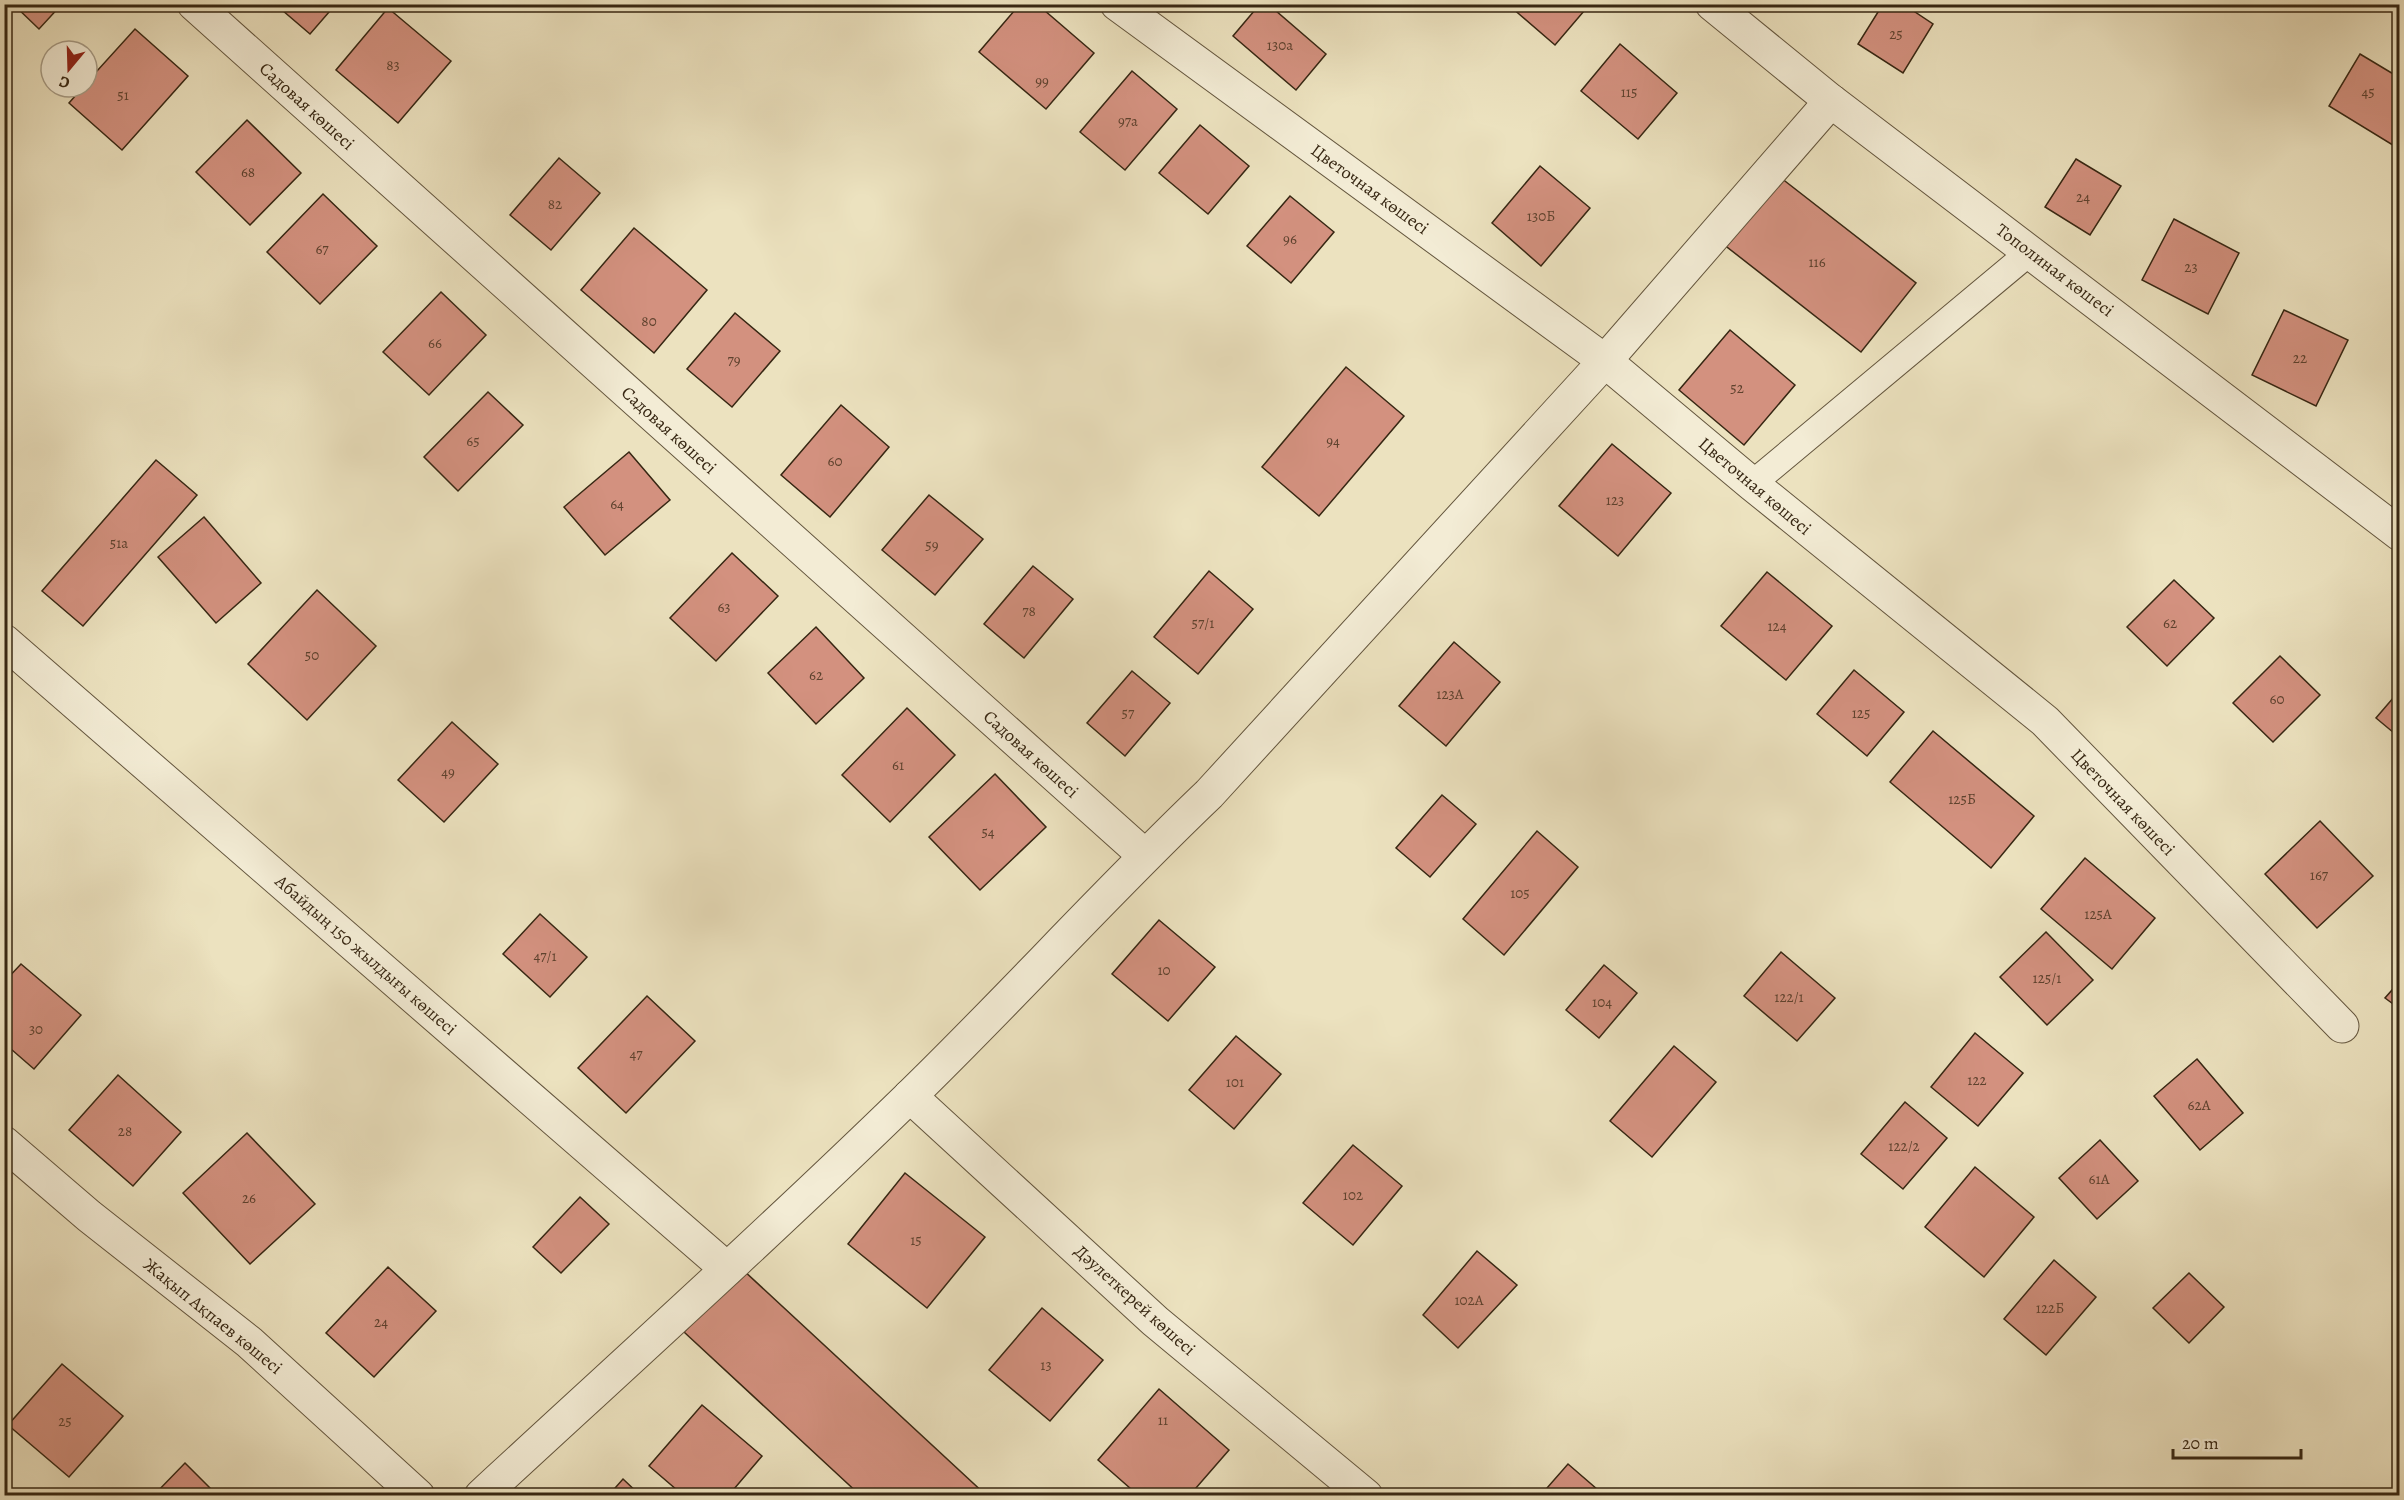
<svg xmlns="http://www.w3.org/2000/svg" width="2404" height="1500" viewBox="0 0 2404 1500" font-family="Alegreya,serif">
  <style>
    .building { fill: #d3917f; stroke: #372713; stroke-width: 1.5 }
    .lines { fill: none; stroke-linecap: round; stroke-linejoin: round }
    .lane-casing { stroke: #64563e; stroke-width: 28 }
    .street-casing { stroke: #64563e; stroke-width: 35 }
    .lane { stroke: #f3ecd5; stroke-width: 26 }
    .street { stroke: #f3ecd5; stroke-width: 33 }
    .labels { text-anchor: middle; stroke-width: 4.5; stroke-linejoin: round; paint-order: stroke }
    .number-label { font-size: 15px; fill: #5e422e }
    .street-label { font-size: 18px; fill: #372713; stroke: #f3ecd5 }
  </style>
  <rect width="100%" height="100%" fill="#ece2bf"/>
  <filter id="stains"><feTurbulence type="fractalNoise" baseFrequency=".00333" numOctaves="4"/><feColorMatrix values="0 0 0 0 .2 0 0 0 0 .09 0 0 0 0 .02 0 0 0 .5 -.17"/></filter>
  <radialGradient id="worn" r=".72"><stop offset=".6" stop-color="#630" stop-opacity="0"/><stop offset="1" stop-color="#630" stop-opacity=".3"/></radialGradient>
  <g class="building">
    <path d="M13,4H62L39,29Z"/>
    <path d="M275,4H336L310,34Z"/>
    <path d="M1020,4H1037L1094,53L1046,109L979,52Z"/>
    <path d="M1260,4H1268L1326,54L1296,90L1233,36Z"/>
    <path d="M1515,4H1590L1555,45L1512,8Z"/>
    <path d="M1883,4H1903L1933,24L1903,73L1858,44Z"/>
    <path d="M388,8L451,61L398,123L336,70Z"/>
    <path d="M135,29L188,76L122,150L69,103L83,87H87V82Z"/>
    <path d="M1620,44L1677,93L1638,139L1581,91Z"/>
    <path d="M2360,54L2400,78V142L2396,147L2329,106Z"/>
    <path d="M1132,71L1177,109L1125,170L1080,132Z"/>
    <path d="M247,120L301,173L250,225L196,172Z"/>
    <path d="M1200,125L1249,166L1208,214L1159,173Z"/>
    <path d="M559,158L600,193L551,250L510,215Z"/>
    <path d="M2076,159L2121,186L2090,235L2045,207Z"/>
    <path d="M1540,166L1590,208L1541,266L1492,223Z"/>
    <path d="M1772,171L1916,283L1861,352L1718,240Z"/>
    <path d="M323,194L377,246L320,304L267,252Z"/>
    <path d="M1290,196L1334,232L1291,283L1247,246Z"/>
    <path d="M2174,219L2239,253L2208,314L2142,280Z"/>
    <path d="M634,228L707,290L654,353L581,290Z"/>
    <path d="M441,292L486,335L429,395L383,352Z"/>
    <path d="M2284,310L2348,340L2316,406L2252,375Z"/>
    <path d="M735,313L780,351L732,407L687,369Z"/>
    <path d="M1730,330L1795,385L1744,445L1679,390Z"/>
    <path d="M1346,367L1404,416L1319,516L1262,467Z"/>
    <path d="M488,392L523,425L458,491L424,457Z"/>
    <path d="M841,405L889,447L830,517L781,475Z"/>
    <path d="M1612,444L1671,493L1618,556L1559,506Z"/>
    <path d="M629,452L670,500L605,555L564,507Z"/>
    <path d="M156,460L197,495L83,626L42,591Z"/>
    <path d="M929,495L983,539L935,595L882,550Z"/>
    <path d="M204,517L261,583L216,623L158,557Z"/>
    <path d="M732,553L778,596L716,661L670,618Z"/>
    <path d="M1033,566L1073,599L1024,658L984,624Z"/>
    <path d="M1209,571L1253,609L1198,674L1154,637Z"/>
    <path d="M1767,572L1832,626L1786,680L1721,626Z"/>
    <path d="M2174,580L2214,618L2167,666L2127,627Z"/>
    <path d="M317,590L376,646L307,720L248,664Z"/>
    <path d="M816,627L864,678L816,724L768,673Z"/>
    <path d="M1454,642L1500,682L1446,746L1399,706Z"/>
    <path d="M2280,656L2320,695L2273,742L2233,703Z"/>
    <path d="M1854,670L1904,712L1867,756L1817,714Z"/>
    <path d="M1132,671L1170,703L1125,756L1087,723Z"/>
    <path d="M2400,690V738L2376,718Z"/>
    <path d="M907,708L955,755L890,822L842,775Z"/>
    <path d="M452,722L498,764L444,822L398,780Z"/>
    <path d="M1933,731L2034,816L1991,868L1890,782Z"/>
    <path d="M995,774L1046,827L980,890L929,837Z"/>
    <path d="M1442,795L1476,824L1430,877L1396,848Z"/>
    <path d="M2320,821L2373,876L2317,928L2265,874Z"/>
    <path d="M1537,831L1578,867L1504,955L1463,919Z"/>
    <path d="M2085,858L2155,918L2112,969L2041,909Z"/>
    <path d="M540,914L587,957L550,997L503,954Z"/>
    <path d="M1159,920L1215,967L1168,1021L1112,974Z"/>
    <path d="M2046,932L2093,980L2047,1025L2000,977Z"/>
    <path d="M1781,952L1835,998L1797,1041L1744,996Z"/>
    <path d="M21,964L81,1015L34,1069L4,1043V982Z"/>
    <path d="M1604,965L1637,993L1599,1038L1566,1010Z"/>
    <path d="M2400,981V1009L2385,998Z"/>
    <path d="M647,996L695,1041L626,1113L578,1068Z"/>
    <path d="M1975,1033L2023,1073L1978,1126L1931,1087Z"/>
    <path d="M1236,1036L1281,1074L1234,1129L1189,1090Z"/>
    <path d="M1674,1046L1716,1082L1652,1157L1610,1121Z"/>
    <path d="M2197,1059L2243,1113L2200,1150L2154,1096Z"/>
    <path d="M118,1075L181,1132L133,1186L69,1130Z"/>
    <path d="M1905,1102L1947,1138L1903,1189L1861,1154Z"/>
    <path d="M247,1133L315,1204L250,1264L183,1193Z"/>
    <path d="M2100,1140L2138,1181L2097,1219L2059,1178Z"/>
    <path d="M1353,1145L1402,1186L1353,1245L1303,1203Z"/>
    <path d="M1975,1167L2034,1217L1984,1277L1925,1227Z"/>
    <path d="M905,1173L985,1237L927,1308L848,1244Z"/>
    <path d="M580,1197L609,1224L561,1273L533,1247Z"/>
    <path d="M1477,1251L1517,1285L1458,1348L1423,1315Z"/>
    <path d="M2054,1260L2096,1297L2046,1355L2004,1319Z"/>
    <path d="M388,1267L436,1311L374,1377L326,1333Z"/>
    <path d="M742,1269L987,1496H861L684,1332Z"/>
    <path d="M2189,1273L2224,1307L2189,1343L2153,1308Z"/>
    <path d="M1042,1308L1103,1360L1050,1421L989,1370Z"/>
    <path d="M62,1364L123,1416L69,1477L8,1425Z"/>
    <path d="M1159,1389L1229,1450L1189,1496H1139L1098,1460Z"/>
    <path d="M702,1405L762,1456L728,1496H684L649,1466Z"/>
    <path d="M185,1463L218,1496H153Z"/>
    <path d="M1568,1464L1605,1496H1540Z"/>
    <path d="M623,1479L641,1496H608Z"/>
  </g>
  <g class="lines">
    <defs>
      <path id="lane" d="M1752,484L2030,252"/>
      <g id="street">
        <path d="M194,4L1144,855"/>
        <path d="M1117,4L1605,361L1752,484L2045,721L2342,1026"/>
        <path d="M1712,4L1831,101L2400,534"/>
        <path d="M4,641L727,1269"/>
        <path d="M910,1096L1155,1321L1366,1496"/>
        <path d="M4,1143L89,1216L249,1342L418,1496"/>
        <path d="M481,1496C624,1364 769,1233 909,1097C1011,998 1106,892 1209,794L1605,361L1831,101"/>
      </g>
    </defs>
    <use href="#lane" class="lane-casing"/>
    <use href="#street" class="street-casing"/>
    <use href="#lane" class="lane"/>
    <use href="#street" class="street"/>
  </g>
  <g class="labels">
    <g class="number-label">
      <text x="1896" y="39">25</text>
      <text x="1280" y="50">130а</text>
      <text x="393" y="70">83</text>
      <text x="1042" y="86">99</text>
      <text x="1629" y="97">115</text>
      <text x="2368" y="97">45</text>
      <text x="123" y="100">51</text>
      <text x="1128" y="126">97а</text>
      <text x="248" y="177">68</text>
      <text x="2083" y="202">24</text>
      <text x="555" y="209">82</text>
      <text x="1541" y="221">130Б</text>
      <text x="1290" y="244">96</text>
      <text x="322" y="254">67</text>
      <text x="1817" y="267">116</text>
      <text x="2191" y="272">23</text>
      <text x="649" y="326">80</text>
      <text x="435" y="348">66</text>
      <text x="2300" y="363">22</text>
      <text x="734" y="365">79</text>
      <text x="1737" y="393">52</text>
      <text x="473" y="446">65</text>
      <text x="1333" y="446">94</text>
      <text x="835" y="466">60</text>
      <text x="1615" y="505">123</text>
      <text x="617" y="509">64</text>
      <text x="119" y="548">51а</text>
      <text x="932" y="550">59</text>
      <text x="724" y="612">63</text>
      <text x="1029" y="616">78</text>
      <text x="1203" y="628">57/1</text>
      <text x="2170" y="628">62</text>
      <text x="1777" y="631">124</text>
      <text x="312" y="660">50</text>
      <text x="816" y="680">62</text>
      <text x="1450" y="699">123А</text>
      <text x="2277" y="704">60</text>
      <text x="1128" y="718">57</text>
      <text x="1861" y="718">125</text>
      <text x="898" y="770">61</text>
      <text x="448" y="777">49</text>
      <text x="1962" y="804">125Б</text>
      <text x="988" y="837">54</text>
      <text x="2319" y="880">167</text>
      <text x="1520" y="898">105</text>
      <text x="2098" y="919">125А</text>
      <text x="545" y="961">47/1</text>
      <text x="1164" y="975">10</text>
      <text x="2047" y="983">125/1</text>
      <text x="1789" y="1002">122/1</text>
      <text x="1602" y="1007">104</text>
      <text x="36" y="1034">30</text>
      <text x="636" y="1059">47</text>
      <text x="1977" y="1085">122</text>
      <text x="1235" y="1087">101</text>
      <text x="2199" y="1110">62А</text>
      <text x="125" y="1136">28</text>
      <text x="1904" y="1151">122/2</text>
      <text x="2099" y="1184">61А</text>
      <text x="1353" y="1200">102</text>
      <text x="249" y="1203">26</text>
      <text x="916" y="1245">15</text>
      <text x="1469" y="1305">102А</text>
      <text x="2050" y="1313">122Б</text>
      <text x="381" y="1327">24</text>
      <text x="1046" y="1370">13</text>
      <text x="1163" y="1425">11</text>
      <text x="65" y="1426">25</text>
    </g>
    <g class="street-label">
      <text transform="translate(307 106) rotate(42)" y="6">Садовая көшесі</text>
      <text transform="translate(1370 189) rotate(36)" y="6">Цветочная көшесі</text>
      <text transform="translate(2055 270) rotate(37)" y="6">Тополиная көшесі</text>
      <text transform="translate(669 430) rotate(42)" y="6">Садовая көшесі</text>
      <text transform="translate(1755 486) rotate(40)" y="6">Цветочная көшесі</text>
      <text transform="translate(1031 754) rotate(42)" y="6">Садовая көшесі</text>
      <text transform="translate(2123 802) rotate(46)" y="6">Цветочная көшесі</text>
      <text transform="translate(366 955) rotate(41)" y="6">Абайдың 150 жылдығы көшесі</text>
      <text transform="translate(1135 1300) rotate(42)" y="6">Дәулеткерей көшесі</text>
      <text transform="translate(213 1316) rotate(39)" y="6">Жақып Ақпаев көшесі</text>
    </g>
  </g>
  <rect width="2404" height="1500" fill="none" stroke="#ece2bf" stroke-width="24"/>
  <rect x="6" y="6" width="2392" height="1488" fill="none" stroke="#372713" stroke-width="3"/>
  <rect x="12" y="12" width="2380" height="1476" fill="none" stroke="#372713" stroke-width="1.5"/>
  <g transform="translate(69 69) rotate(199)"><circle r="28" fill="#f3ecd5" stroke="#a89d87" stroke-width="1.5"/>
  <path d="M0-4.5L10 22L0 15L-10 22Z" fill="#8f2418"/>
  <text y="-9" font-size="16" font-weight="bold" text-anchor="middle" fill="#372713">С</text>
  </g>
  <path d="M2173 1449v9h128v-9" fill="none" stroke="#372713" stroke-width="3"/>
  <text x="2182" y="1449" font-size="18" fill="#372713" stroke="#f3ecd5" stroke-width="4.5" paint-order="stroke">20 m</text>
  <rect width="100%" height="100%" filter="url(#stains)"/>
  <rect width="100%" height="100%" fill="url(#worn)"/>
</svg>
